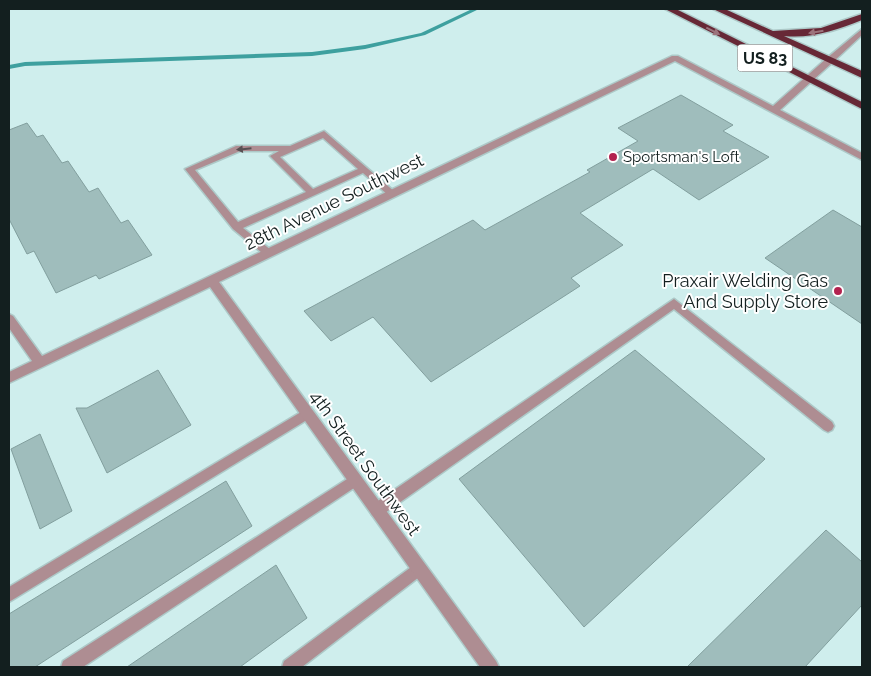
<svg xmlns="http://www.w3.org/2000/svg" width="871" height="676" viewBox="0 0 871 676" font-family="Raleway,sans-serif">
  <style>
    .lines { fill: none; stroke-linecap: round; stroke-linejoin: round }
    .stream { fill: #3ea09f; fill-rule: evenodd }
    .building { fill: #9fbdbc; stroke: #829f9e }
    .lane-casing { stroke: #adc9c8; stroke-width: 3 }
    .street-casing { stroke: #adc9c8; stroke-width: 3 }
    .highway-casing { stroke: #adc9c8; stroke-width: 3 }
    .lane { fill: #ae8d92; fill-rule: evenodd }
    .street { fill: #ae8d92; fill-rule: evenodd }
    .highway { fill: #672836; fill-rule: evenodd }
    .oneway { fill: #9c737c }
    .oneway2 { fill: #595053 }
    .poi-dot { fill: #b3224f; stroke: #fff; stroke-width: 2 }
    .labels { text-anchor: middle; stroke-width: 4; stroke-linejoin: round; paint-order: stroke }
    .far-poi-label { font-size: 15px; fill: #131f1f; stroke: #fff; text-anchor: start }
    .shield { fill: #fff; stroke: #5a6262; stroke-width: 1 }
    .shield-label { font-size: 16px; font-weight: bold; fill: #131f1f }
    .street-label { font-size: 18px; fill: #131f1f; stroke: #fff }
    .poi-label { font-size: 18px; fill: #131f1f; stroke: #fff; text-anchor: end }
  </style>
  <rect width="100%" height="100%" fill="#cfeeed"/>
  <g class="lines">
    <path class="stream" d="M472,9H479L425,35L365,49L312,56L25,66L9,69V65L25,62L312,52L365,45L421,33Z"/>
  </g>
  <g class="building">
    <path d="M681,95L733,125L723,131L769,157L699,200L653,169L580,213L623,245L571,278L580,286L431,382L373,317L331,341L304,311L473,220L485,230L590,172L587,170L638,141L618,128Z"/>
    <path d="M27,123L37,137L43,135L62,163L68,161L89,192L98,188L121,223L128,220L152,255L99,279L96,275L56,293L34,251L27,254L9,219V130Z"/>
    <path d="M833,210L862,227V324L765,258Z"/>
    <path d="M635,350L765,459L584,627L459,479Z"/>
    <path d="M158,370L191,425L107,473L76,408H87Z"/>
    <path d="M40,434L72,511L40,529L11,449Z"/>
    <path d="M226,481L252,526L35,667H9V614Z"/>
    <path d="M826,530L862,562V605L805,667H687Z"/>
    <path d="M276,565L307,618L240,667H127Z"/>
  </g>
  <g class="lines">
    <defs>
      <g id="lane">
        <path d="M862,29V35L833,62H827V58Z"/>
        <path d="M324,131L396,193L391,196L388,195L363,173L243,228L271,250L272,253L267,257L233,229L185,169L236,146H290ZM323,138L358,169L313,189L280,157ZM240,151H279L270,156L306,192L238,222L195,170Z"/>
        <path d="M674,299L832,422L834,426L832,430L828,432L824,430L674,309L382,515L377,517L372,515L370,510L372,505Z"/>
        <path d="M306,409L310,410L312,414L310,418L9,602V587Z"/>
        <path d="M355,474L360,476L362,480L360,484L83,667H61L63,661Z"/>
        <path d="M418,562L423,564L425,569L423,574L302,667H282L284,661Z"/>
      </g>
      <path id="street" d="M672,56H678L773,106L827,58H833V62L780,110L862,153V160L675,61L219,282L496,661L499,667H480L210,287L9,383V372L32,361L9,328V314L13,316L42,356Z"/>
      <g id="highway">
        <path d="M665,9H676L862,102V109Z"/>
        <path d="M713,9H725L773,31L821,28L862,14V20C837,30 811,39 784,36L862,71V78Z"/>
      </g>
    </defs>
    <use href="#lane" class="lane-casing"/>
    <use href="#street" class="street-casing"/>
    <use href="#highway" class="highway-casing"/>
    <use href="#lane" class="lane"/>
    <use href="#street" class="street"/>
    <use href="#highway" class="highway"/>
  </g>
  <defs><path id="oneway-solid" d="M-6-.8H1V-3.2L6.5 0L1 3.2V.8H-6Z" transform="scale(1.25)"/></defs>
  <g class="oneway">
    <use href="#oneway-solid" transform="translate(713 31) rotate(27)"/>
    <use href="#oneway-solid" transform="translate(816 32) rotate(171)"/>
  </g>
  <use class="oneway2" href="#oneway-solid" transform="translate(244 149) rotate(174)"/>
  <g class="poi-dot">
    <circle cx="613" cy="157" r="5"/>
    <circle cx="838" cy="291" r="5"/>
  </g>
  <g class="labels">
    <g class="far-poi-label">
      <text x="623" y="162">Sportsman's Loft</text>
    </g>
    <rect class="shield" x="737.5" y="44.5" width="55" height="27" rx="4"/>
    <g class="shield-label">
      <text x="765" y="64">US 83</text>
    </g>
    <g class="street-label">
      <text transform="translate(334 202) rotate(-26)" y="6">28th Avenue Southwest</text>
      <text transform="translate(365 463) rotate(54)" y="6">4th Street Southwest</text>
    </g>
    <g class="poi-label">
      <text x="828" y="287">Praxair Welding Gas<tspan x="828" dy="21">And Supply Store</tspan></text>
    </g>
  </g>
  <rect width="871" height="676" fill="none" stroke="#131f1f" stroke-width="20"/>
</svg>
